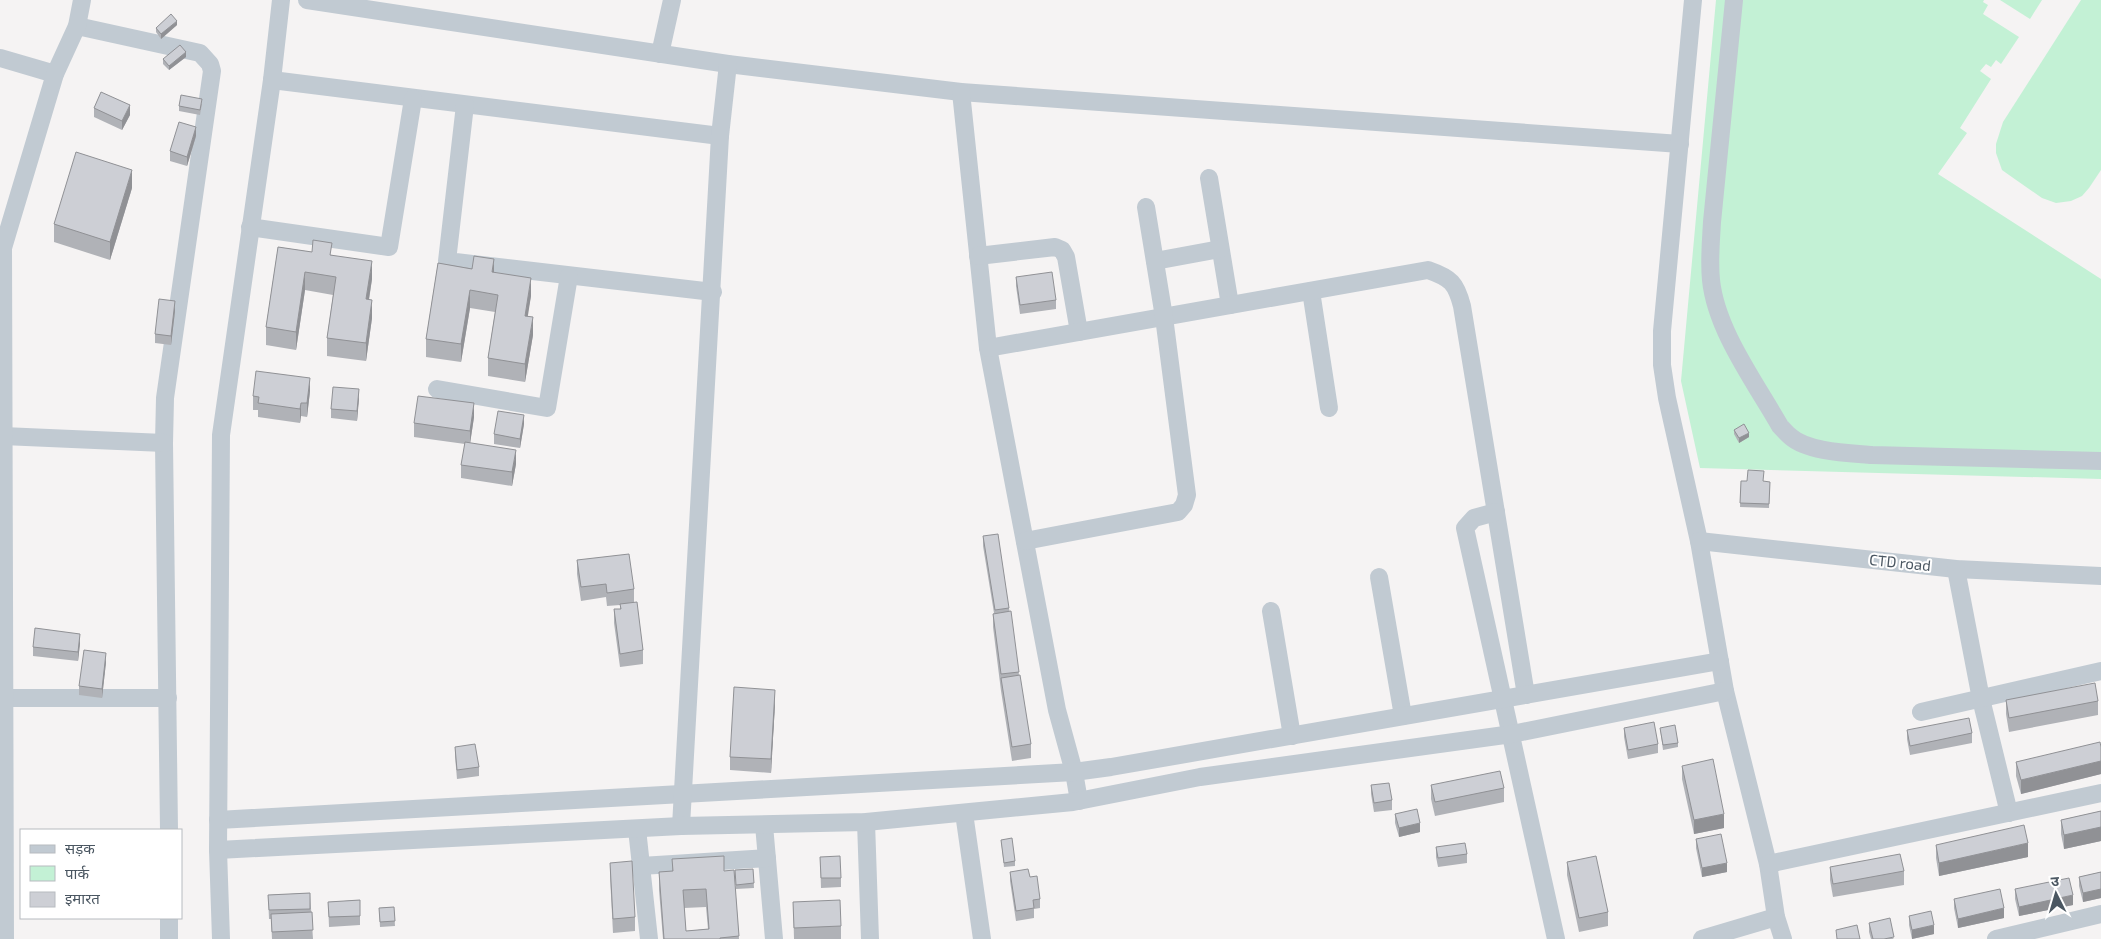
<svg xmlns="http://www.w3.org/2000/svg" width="2101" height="939" viewBox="0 0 2101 939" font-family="'Exo 2','Noto Sans Devanagari',sans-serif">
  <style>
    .green { fill: #c3f1d5 }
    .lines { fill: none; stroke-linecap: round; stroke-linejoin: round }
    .minor { stroke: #c1cad2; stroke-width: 18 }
    .wall { fill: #b0b2b7; fill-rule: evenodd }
    .shaded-wall { fill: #909195 }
    .building { fill: #cdcfd5; stroke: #909195; fill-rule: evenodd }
    .labels { text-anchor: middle; stroke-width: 4; stroke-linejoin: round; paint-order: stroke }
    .street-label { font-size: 15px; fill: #4a5661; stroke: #fff }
  </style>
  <rect width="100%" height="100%" fill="#f5f3f3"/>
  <g class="green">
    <path d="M1716,0H1729L1705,279L1790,446L2101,468V479L1700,468L1681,381Z"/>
    <path d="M1739,0H1984L1983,2L1988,5L1983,14L2019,37L2001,64L1996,60L1991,67L1986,64L1980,71L1991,79L1960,128L1967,133L1938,174L2101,279V456L1895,450L1818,442L1797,432L1779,412L1725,314L1716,264Z"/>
    <path d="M2000,0H2042L2030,19Z"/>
    <path d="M2081,0H2101V170L2089,188L2082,196L2071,201L2056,203L2042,198L2009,175L2002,170L1996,153V144L2003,122Z"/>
  </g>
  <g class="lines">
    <g class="minor">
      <path d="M307,0L728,64L961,92L1680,144"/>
      <path d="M1693,0L1662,331V365L1667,398L1699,541L1725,691L1768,864L1776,917L1783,939"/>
      <path d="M1734,0L1712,222C1711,241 1709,260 1711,280C1716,330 1755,382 1780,426C1783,429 1787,434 1791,437C1808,452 1850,453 1872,455L2101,461"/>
      <path d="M77,26L200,53L210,64L212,71L165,398L164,443L169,830"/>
      <path d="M660,54L672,0"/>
      <path d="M0,58L55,74"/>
      <path d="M272,80L720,136"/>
      <path d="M961,92L988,348L1057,710L1074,772L1079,801"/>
      <path d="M465,105L447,261L713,292"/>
      <path d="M1209,178L1230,305"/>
      <path d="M250,227L389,247L413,99"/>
      <path d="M978,256L1055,247L1062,250L1066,257L1079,332"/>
      <path d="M1155,261L1220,249"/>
      <path d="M1311,291L1329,408"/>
      <path d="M988,348L1428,270C1451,278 1456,283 1462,306L1526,695"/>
      <path d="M437,389L547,408L569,276"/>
      <path d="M3,436L164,443"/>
      <path d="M1496,512L1474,518L1465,528L1556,939"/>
      <path d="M1025,541L1178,512L1184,505L1187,495L1164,317L1146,207"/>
      <path d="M1699,541L1956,569L2101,576"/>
      <path d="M1956,569L1981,699L2009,813"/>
      <path d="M1379,577L1403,716"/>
      <path d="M1271,611L1292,736"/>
      <path d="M4,698H168"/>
      <path d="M1921,712L2101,671"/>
      <path d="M964,813L982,939"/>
      <path d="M218,820L1074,772L1111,767L1720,661"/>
      <path d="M866,822L870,939"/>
      <path d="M764,825L774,939"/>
      <path d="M681,826L720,136L728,64"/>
      <path d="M637,829L649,939"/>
      <path d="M218,850L681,826L866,822L1073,802L1200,777L1512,734L1725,691"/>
      <path d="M1768,864L2101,793"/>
      <path d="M641,866L767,858"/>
      <path d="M169,918V939"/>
      <path d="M5,939L3,248L55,74L77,26L82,0"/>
      <path d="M221,939L218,850L221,435L272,80L281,0"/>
      <path d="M1702,939L1776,917"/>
      <path d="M1996,939L2101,914"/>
    </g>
  </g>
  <g class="wall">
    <path d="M177,25L161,39L156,32V28Z"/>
    <path d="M186,57L169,70L163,64V59Z"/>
    <path d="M202,104L200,115L179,111V106Z"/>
    <path d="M94,108L130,115L122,130L94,117Z"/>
    <path d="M196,136L187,166L170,161V151Z"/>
    <path d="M132,188L110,260L54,242V224Z"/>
    <path d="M278,247L332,255L372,279L369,300L372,318L366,361L327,356V338L333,295L305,290L296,350L266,345V327Z"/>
    <path d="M438,263L494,272L531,296L527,316L533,335L525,382L488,376V358L495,312L470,308L461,362L426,357V339Z"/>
    <path d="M1016,277L1056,300V309L1020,314L1016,286Z"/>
    <path d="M175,311L171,345L155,343V334Z"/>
    <path d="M310,391L307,417L301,416L300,423L258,417V410H253V396Z"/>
    <path d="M359,398L357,421L331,418V409Z"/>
    <path d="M474,417L470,443L516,464L512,486L461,478V465L465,444L414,437V423Z"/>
    <path d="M524,424L520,448L494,444V434Z"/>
    <path d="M1734,430L1749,437L1739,443L1734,434Z"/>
    <path d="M1741,481L1770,482L1769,508L1740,507Z"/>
    <path d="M983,536L1009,608L1019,675L1031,744V758L1012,761L1001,691L993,627V614L994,613L983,546Z"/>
    <path d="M577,560L634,589V602L643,650V664L620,667L614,623V609H620V605L607,606L606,597L581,601L577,574Z"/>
    <path d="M80,643L78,661L33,656V647Z"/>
    <path d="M106,662L102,698L79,695V686Z"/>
    <path d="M2006,700L2098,701V715L2009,732L2006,714Z"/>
    <path d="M775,704L771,773L730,770V757Z"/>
    <path d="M1624,728L1658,744V753L1628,759L1624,737Z"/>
    <path d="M1660,728L1678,743V747L1663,750Z"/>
    <path d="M1907,730L1972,733V743L1910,755L1907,739Z"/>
    <path d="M455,747L479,767V776L457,779L455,756Z"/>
    <path d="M2101,747V774L2021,794L2016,776V762Z"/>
    <path d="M1682,766L1724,828L1694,834L1682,779Z"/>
    <path d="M1371,785L1392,800V810L1374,812L1371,794Z"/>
    <path d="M1431,785L1504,788V802L1435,816L1431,799Z"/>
    <path d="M2101,811V841L2064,849L2061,834V820Z"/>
    <path d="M1395,814L1420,832L1399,837L1395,823Z"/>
    <path d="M1696,839L1727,872L1702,877L1696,848Z"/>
    <path d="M1001,840L1015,861V866L1004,867Z"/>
    <path d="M1936,845L2028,857L1939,876L1936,858Z"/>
    <path d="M1436,847L1467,854V863L1438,867L1436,857Z"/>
    <path d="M820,857L841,878V887L821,888Z"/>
    <path d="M672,859L724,871L734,870L739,939H663L659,890V872L672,871ZM706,907L708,929L686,931L684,908Z"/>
    <path d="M1567,862L1608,912V926L1579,932L1567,875Z"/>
    <path d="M610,863L635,917V931L613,933L610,876Z"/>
    <path d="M1830,867L1904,871V885L1833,897L1830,880Z"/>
    <path d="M753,869L754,888L736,889L735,870Z"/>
    <path d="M1010,872L1030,877L1040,899V908L1034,909V918L1016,921L1010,881Z"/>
    <path d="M2101,872V898L2083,902L2079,886V877Z"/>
    <path d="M2015,889L2073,905L2019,916L2015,899Z"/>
    <path d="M310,893L313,939H272L271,919H269L268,895Z"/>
    <path d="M1954,899L2004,918L1958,928L1954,908Z"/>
    <path d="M360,900V925L329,927L328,902Z"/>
    <path d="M793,902L841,926V939H794Z"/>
    <path d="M394,907L395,926L380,927L379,908Z"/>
    <path d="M1909,916L1934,934L1912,939L1909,925Z"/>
    <path d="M1869,923L1894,939H1871L1869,932Z"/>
  </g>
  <g class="shaded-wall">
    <path d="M177,21V25L161,39V34Z"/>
    <path d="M186,52V57L169,70V66Z"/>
    <path d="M130,105V115L122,130V121Z"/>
    <path d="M196,127V136L187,166V157Z"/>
    <path d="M132,170V188L110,260V242Z"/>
    <path d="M494,259V277L492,272Z"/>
    <path d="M372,261V279L366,317V299Z"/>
    <path d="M305,272V290L296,350V332Z"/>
    <path d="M531,278V296L525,334V316Z"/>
    <path d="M470,290V308L461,362V344Z"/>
    <path d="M372,300V318L366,361V343Z"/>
    <path d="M175,301V311L171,345V336Z"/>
    <path d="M533,317V335L525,382V364Z"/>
    <path d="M310,378V391L307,417V403Z"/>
    <path d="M359,389V398L357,421V411Z"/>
    <path d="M301,403V416L300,423V409Z"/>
    <path d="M474,403V417L470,444V431Z"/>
    <path d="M524,415V424L520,448V439Z"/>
    <path d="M1749,433V437L1739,443V438Z"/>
    <path d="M516,450V464L512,486V472Z"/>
    <path d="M80,634V643L78,661V652Z"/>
    <path d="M106,653V662L102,698V689Z"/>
    <path d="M775,690V704L771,773V759Z"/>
    <path d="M2101,761V774L2021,794V780Z"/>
    <path d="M1724,814V828L1694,834V820Z"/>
    <path d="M1420,823V832L1399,837V828Z"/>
    <path d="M2101,827V841L2064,849V835Z"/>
    <path d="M2028,843V857L1939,876V863Z"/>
    <path d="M1727,863V872L1702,877V868Z"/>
    <path d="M2101,889V898L2083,902V893Z"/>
    <path d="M2073,895V905L2019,916V907Z"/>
    <path d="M2004,908V918L1958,928V919Z"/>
    <path d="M1934,925V934L1912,939V930Z"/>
  </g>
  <g class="building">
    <path d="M171,14L177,21L161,34L156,28Z"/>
    <path d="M180,45L186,52L169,66L163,59Z"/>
    <path d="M101,92L130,105L122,121L94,108Z"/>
    <path d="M181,95L202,99L200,110L179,106Z"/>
    <path d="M179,122L196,127L187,157L170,151Z"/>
    <path d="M76,152L132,170L110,242L54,224Z"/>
    <path d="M313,240L332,243L330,255L372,261L366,299L372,300L366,343L327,338L336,277L305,272L296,332L266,327L278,247L312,252Z"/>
    <path d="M474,256L494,259L492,272L531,278L525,316L533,317L525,364L488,358L498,295L470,290L461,344L426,339L438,263L472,269Z"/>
    <path d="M1052,272L1056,300L1020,305L1016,277Z"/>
    <path d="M159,299L175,301L171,336L155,334Z"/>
    <path d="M256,371L310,378L307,403H301L300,409L258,403L259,397L253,396Z"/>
    <path d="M333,387L359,389L357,411L331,409Z"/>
    <path d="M418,396L474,403L470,431L414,423Z"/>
    <path d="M498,411L524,415L520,439L494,434Z"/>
    <path d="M1744,424L1749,433L1739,438L1734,430Z"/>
    <path d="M465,442L516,450L512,472L461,465Z"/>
    <path d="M1748,470L1764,471L1763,481L1770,482L1769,504L1740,503L1741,481H1747Z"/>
    <path d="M998,534L1009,608L995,610L983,536Z"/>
    <path d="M629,554L634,589L607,593L606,584L581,587L577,560Z"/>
    <path d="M637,602L643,650L620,654L614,609H621L620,604Z"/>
    <path d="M1011,611L1019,672L1001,674L993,614Z"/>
    <path d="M35,628L80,634L78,652L33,647Z"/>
    <path d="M84,650L106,653L102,689L79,686Z"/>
    <path d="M1020,675L1031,744L1012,747L1001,678Z"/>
    <path d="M2095,683L2098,701L2009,718L2006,700Z"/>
    <path d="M734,687L775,690L771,759L730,757Z"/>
    <path d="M1969,718L1972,733L1910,746L1907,730Z"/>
    <path d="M1654,722L1658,744L1628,750L1624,728Z"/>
    <path d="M1675,725L1678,743L1663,745L1660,728Z"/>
    <path d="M2100,742L2101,747V761L2021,780L2016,762Z"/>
    <path d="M475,744L479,767L457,770L455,747Z"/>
    <path d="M1713,759L1724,814L1694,820L1682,766Z"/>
    <path d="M1500,771L1504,788L1435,802L1431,785Z"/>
    <path d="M1389,783L1392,800L1374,803L1371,785Z"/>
    <path d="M1417,809L1420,823L1399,828L1395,814Z"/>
    <path d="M2101,811V827L2064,835L2061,820Z"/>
    <path d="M2024,825L2028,843L1939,863L1936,845Z"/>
    <path d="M1721,834L1727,863L1702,868L1696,839Z"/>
    <path d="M1012,838L1015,861L1004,863L1001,840Z"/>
    <path d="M1465,843L1467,854L1438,858L1436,847Z"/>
    <path d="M1900,854L1904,871L1833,884L1830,867Z"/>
    <path d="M724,856V871L734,870L739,936L720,938V939H664L659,872L673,871L672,859ZM706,889L709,929L686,931L683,890Z"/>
    <path d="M840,856L841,878H821L820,857Z"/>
    <path d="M1596,856L1608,912L1579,918L1567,862Z"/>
    <path d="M632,861L635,917L613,919L610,863Z"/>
    <path d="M753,869L754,883L736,885L735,870Z"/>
    <path d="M1028,869L1030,877L1037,876L1040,899L1033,900L1034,908L1016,911L1010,872Z"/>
    <path d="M2101,872V889L2083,893L2079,877Z"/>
    <path d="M2069,878L2073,895L2019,907L2015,889Z"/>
    <path d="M2000,889L2004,908L1958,919L1954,899Z"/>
    <path d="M310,893V909L269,910L268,895Z"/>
    <path d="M360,900V916L329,917L328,902Z"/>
    <path d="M840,900L841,926L794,928L793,902Z"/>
    <path d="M394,907L395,921L380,922L379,908Z"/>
    <path d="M1931,911L1934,925L1912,930L1909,916Z"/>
    <path d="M312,912L313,930L272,932L271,914Z"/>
    <path d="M1890,918L1894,937L1884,939H1873L1869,923Z"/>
    <path d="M1857,925L1860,939H1837L1836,930Z"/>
  </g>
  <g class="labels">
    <g class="street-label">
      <text transform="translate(1900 563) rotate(6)" y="5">CTD road</text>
    </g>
  </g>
  <rect x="20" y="829" width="162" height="90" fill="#ffffff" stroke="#b7bbc0"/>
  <rect x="30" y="845" width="25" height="8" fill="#c1cad2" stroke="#b7bbc0"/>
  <text x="65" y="854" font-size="15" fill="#4a5661">सड़क</text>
  <rect x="30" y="866" width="25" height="15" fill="#c3f1d5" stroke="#b7bbc0"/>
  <text x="65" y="879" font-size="15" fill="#4a5661">पार्क</text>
  <rect x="30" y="892" width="25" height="15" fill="#cdcfd5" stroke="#b7bbc0"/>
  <text x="65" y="904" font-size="15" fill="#4a5661">इमारत</text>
  <g transform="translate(2056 894) rotate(355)" stroke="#ffffff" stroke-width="4" paint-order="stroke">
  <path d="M0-4L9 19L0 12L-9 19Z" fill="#4a5661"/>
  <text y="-8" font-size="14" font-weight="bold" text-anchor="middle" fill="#4a5661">उ</text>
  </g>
</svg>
